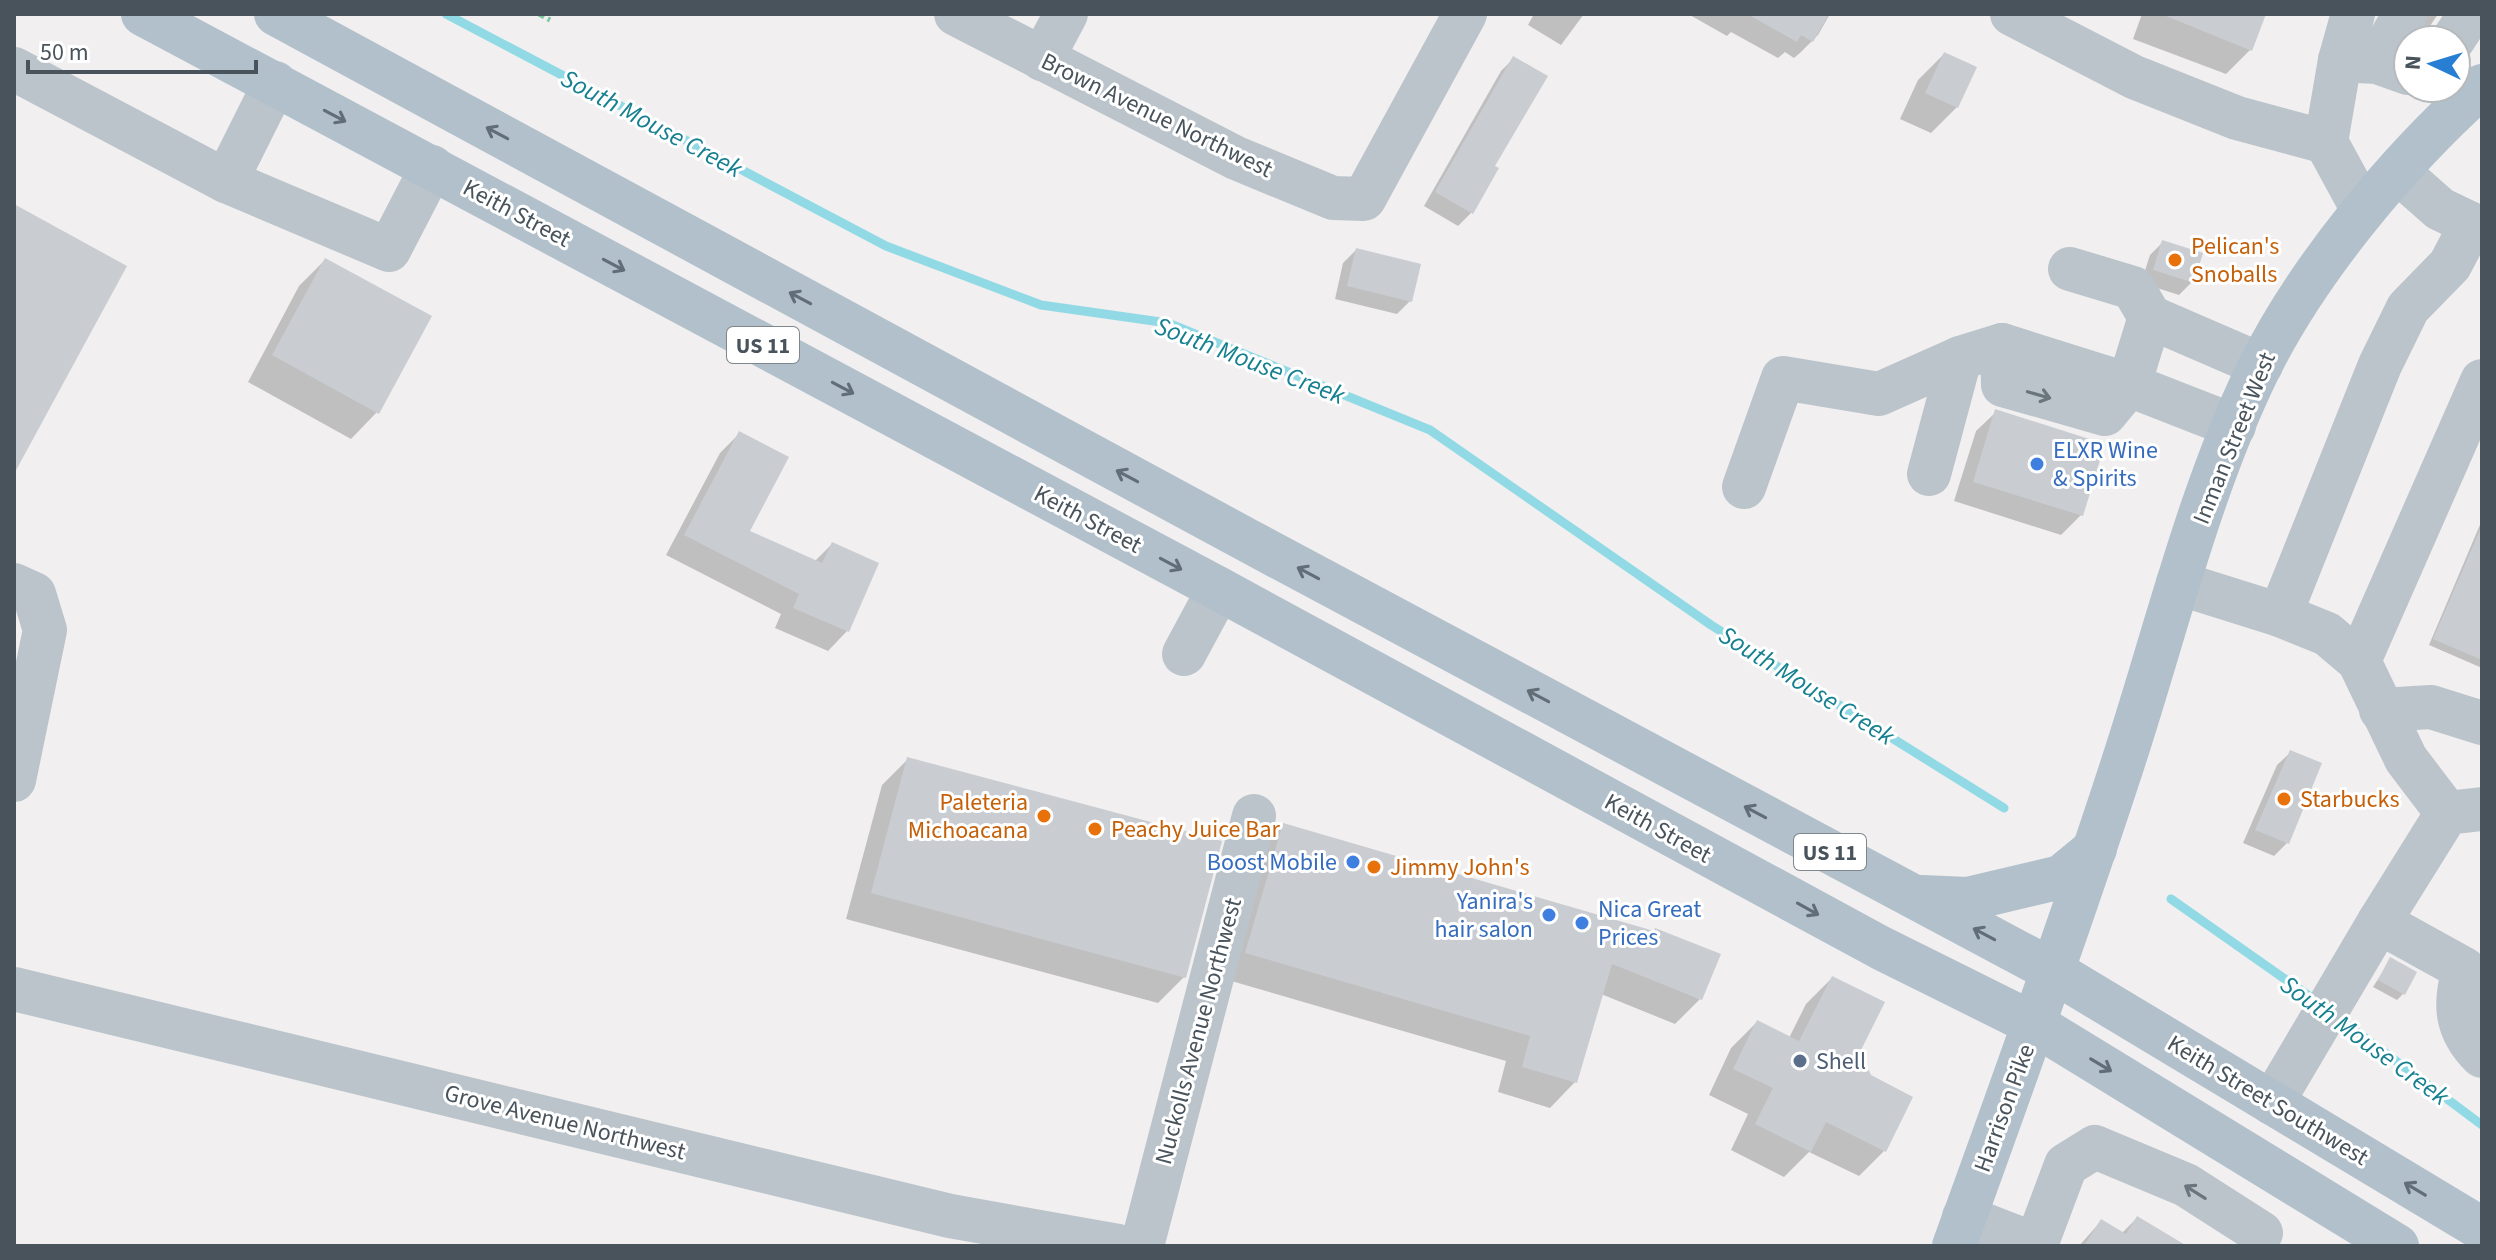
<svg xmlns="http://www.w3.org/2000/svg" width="2496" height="1260" viewBox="0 0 2496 1260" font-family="'Source Sans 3',sans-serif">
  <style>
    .shadow { fill: #0003 }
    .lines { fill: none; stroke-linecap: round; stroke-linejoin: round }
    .stream { stroke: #91dae5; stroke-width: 9 }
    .building { fill: #c9ccd1 }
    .path { stroke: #7bc79c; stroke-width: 5; stroke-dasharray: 6 4; stroke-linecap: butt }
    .minor { stroke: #bbc4cb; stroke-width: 44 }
    .major { stroke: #b1c0cb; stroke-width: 44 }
    .oneway { stroke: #626e77 }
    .oneway2 { stroke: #6a757d }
    .food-dot { fill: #e8710a; stroke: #fff; stroke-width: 3 }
    .shop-dot { fill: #3f7fe0; stroke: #fff; stroke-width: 3 }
    .service-dot { fill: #5c6f8a; stroke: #fff; stroke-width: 3 }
    .labels { text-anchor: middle; stroke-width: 6; stroke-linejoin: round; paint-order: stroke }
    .shield { fill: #fff; stroke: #7f878c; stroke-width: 2 }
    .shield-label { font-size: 22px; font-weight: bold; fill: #48535b }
    .street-label { font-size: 24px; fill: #48535b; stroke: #fff }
    .food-label { font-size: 24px; fill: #c56008; stroke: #fff; text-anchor: start }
    .shop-label { font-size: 24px; fill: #366cbe; stroke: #fff; text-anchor: start }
    .service-label { font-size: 24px; fill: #4e5e75; stroke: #fff; text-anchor: start }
    .water-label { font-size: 26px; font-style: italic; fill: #168091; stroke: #fff }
  </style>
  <rect width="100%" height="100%" fill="#f1efef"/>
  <g class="shadow">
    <path d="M1534,14H1584L1561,45L1528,25Z"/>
    <path d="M1688,14H1830L1818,35L1801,52L1794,58L1785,52L1778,58L1731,32L1727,36Z"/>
    <path d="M2142,14H2264L2250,50L2226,74L2133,39Z"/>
    <path d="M2422,14H2438L2430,26L2428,40H2417L2425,22Z"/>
    <path d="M1944,54L1957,107L1931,133L1900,119L1918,80Z"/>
    <path d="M1514,58L1493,166L1471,213L1458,226L1424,206L1501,71Z"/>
    <path d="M2163,242L2192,282L2179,295L2141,283L2150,255Z"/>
    <path d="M1356,250L1410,301L1397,314L1335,299L1343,263Z"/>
    <path d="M325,260L377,412L351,439L248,382L299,286Z"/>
    <path d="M1996,412L2081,515L2061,535L1954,501L1976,431Z"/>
    <path d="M740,433L747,532L814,562L832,544L847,631L828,651L775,628L781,614L666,555L720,453Z"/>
    <path d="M2482,520V668L2429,645Z"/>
    <path d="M2291,752L2287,843L2274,856L2243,843L2277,765Z"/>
    <path d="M908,759L1184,977L1158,1003L846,919L882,785Z"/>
    <path d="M1283,825L1700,999L1675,1024L1601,994L1575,1082L1550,1108L1498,1092L1506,1061L1221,978L1258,850Z"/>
    <path d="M2391,959L2403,994L2397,1000L2373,987Z"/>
    <path d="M1832,978L1885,1150L1859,1176L1809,1152L1784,1177L1731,1150L1748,1114L1709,1095L1731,1048L1757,1022L1789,1038L1806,1004Z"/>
    <path d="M2137,1218L2173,1246H2079L2101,1221L2121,1234Z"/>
  </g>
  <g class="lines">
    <g class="stream">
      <path d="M446,14L886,246L1041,305L1168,323L1430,430L1711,625L2004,808"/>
      <path d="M2171,899L2319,1003"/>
      <path d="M2337,1017L2482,1125"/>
    </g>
  </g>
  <g class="building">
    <path d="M1747,14H1829L1813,42L1801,35L1797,42Z"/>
    <path d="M2161,14H2266L2252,51Z"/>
    <path d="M1944,52L1977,67L1958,108L1925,93Z"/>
    <path d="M1513,56L1548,76L1495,166L1499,168L1473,214L1435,192Z"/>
    <path d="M14,204L127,266L14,474Z"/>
    <path d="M2162,240L2203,253L2194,283L2153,270Z"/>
    <path d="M1356,248L1421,264L1412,302L1347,286Z"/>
    <path d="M325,258L432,316L379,414L272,355Z"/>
    <path d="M1995,409L2105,444L2083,516L1973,482Z"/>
    <path d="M739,431L789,457L750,531L822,563L832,542L879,563L849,632L793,608L799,594L684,535Z"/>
    <path d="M2482,525V660L2433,639Z"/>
    <path d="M2290,750L2322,763L2289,844L2255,830Z"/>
    <path d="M907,757L1222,841L1186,978L871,893Z"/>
    <path d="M1283,823L1654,931L1655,928L1721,954L1702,1000L1612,964L1577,1083L1522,1067L1530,1036L1245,953Z"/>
    <path d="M2390,957L2417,972L2405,995L2378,980Z"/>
    <path d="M1832,976L1885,1002L1860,1052L1871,1075L1913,1097L1886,1152L1826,1122L1811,1152L1755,1124L1773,1088L1733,1069L1757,1020L1799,1041Z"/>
    <path d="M2137,1216L2187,1246H2084L2101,1219L2126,1234Z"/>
  </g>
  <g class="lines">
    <path class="path" d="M539,14L550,20"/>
    <g class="minor">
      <path d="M956,14L1236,158L1333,198L1364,199L1465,14"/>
      <path d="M2012,14L2134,77L2237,118L2326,142"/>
      <path d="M2353,14L2340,60L2326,142L2363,210"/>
      <path d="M2453,40L2470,14"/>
      <path d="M1042,59L1066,14"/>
      <path d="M2340,60L2377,62L2408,73"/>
      <path d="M2377,62L2405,14"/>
      <path d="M14,69L226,181L275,83"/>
      <path d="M2398,172L2440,209L2482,229"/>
      <path d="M226,181L389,250L432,167"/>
      <path d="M2070,269L2133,288L2150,317"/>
      <path d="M2002,345L2003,385L2105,414L2129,385L2150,317L2261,365"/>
      <path d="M1929,474L1960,358L2002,345L2129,385L2234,426"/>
      <path d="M1744,487L1783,378L1879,394L1960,358"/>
      <path d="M2178,583L2280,615L2380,365L2408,308L2450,265L2471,225"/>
      <path d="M14,585L34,594L45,630L14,780"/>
      <path d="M2280,615L2327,634L2359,661L2406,759L2447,813"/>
      <path d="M1184,654L1219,589"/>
      <path d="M2359,661L2482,381"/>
      <path d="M2381,710L2431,707L2482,723"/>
      <path d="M2482,809L2447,813L2379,922L2464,969C2454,1004 2455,1029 2482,1056"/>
      <path d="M14,989L950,1216L1118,1246"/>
      <path d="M2272,1103L2379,922"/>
      <path d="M1964,1217L2036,1245L2066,1165L2095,1147L2186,1185L2261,1233"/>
      <path d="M1142,1246L1254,816"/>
    </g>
    <g class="major">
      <path d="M143,14L1219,589L1881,948L2034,1024L2397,1246"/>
      <path d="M276,14L1245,539L2053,971L2482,1229"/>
      <path d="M1922,897L1968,899L2061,877L2095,849"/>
      <path d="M1954,1246C2010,1092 2066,937 2117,781C2163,644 2195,500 2258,370C2308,269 2398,161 2482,86"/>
    </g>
  </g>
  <defs><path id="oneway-shaft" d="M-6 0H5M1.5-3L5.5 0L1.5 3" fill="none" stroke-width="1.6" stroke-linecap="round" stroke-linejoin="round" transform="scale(2)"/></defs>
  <g class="oneway">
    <use href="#oneway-shaft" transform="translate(335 116) rotate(28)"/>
    <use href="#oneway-shaft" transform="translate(497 133) rotate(-152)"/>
    <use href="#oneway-shaft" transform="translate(614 265) rotate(28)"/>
    <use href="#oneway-shaft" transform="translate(800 298) rotate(-152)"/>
    <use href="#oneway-shaft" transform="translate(843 388) rotate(28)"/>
    <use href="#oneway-shaft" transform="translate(1127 476) rotate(-152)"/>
    <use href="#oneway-shaft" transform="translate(1171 564) rotate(28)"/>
    <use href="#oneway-shaft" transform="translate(1308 573) rotate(-152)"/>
    <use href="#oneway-shaft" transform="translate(1538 696) rotate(-152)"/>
    <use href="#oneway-shaft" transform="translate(1755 812) rotate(-152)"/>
    <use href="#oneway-shaft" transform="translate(1808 909) rotate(29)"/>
    <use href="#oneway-shaft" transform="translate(1984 934) rotate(-152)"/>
    <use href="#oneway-shaft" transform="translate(2101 1065) rotate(31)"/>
    <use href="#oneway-shaft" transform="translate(2415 1189) rotate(-149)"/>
  </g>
  <g class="oneway2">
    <use href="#oneway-shaft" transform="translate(2039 395) rotate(16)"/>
    <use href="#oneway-shaft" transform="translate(2195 1192) rotate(-148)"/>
  </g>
  <g class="food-dot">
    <circle cx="2175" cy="260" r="8"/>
    <circle cx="2284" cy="799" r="8"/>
    <circle cx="1044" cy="816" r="8"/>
    <circle cx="1095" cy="829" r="8"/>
    <circle cx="1374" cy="867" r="8"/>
  </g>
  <g class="shop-dot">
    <circle cx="2037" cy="464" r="8"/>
    <circle cx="1353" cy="862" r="8"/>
    <circle cx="1549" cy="915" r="8"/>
    <circle cx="1582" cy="923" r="8"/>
  </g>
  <circle class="service-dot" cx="1800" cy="1061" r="8"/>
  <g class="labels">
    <g class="shield">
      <rect x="727" y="327" width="72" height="36" rx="6"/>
      <rect x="1794" y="834" width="72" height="36" rx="6"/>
    </g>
    <g class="shield-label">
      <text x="763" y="353">US 11</text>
      <text x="1830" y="860">US 11</text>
    </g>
    <g class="street-label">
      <text transform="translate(1157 115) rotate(26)" y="8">Brown Avenue Northwest</text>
      <text transform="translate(517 213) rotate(28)" y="8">Keith Street</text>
      <text transform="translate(2234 438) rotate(-68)" y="8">Inman Street West</text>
      <text transform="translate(1088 519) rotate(28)" y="8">Keith Street</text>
      <text transform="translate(1658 828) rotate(29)" y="8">Keith Street</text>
      <text transform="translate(1198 1031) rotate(-75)" y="8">Nuckolls Avenue Northwest</text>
      <text transform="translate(2268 1100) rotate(31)" y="8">Keith Street Southwest</text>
      <text transform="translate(2004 1108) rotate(-70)" y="8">Harrison Pike</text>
      <text transform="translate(565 1122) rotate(14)" y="8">Grove Avenue Northwest</text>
    </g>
    <g class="food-label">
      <text x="2191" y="254">Pelican's<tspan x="2191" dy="28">Snoballs</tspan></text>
      <text x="2300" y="807">Starbucks</text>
      <text x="1028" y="810" text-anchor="end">Paleteria<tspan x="1028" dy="28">Michoacana</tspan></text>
      <text x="1111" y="837">Peachy Juice Bar</text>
      <text x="1390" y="875">Jimmy John's</text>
    </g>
    <g class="shop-label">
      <text x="2053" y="458">ELXR Wine<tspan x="2053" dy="28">&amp; Spirits</tspan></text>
      <text x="1337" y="870" text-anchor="end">Boost Mobile</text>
      <text x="1533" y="909" text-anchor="end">Yanira's<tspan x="1533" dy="28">hair salon</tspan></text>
      <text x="1598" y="917">Nica Great<tspan x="1598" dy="28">Prices</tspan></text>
    </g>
    <g class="service-label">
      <text x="1816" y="1069">Shell</text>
    </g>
    <g class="water-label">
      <text transform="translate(652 123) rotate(28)" y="9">South Mouse Creek</text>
      <text transform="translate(1250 360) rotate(21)" y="9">South Mouse Creek</text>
      <text transform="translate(1807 685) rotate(32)" y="9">South Mouse Creek</text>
      <text transform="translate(2365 1040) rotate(36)" y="9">South Mouse Creek</text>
    </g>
  </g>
  <rect width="2496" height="1260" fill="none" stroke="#48535b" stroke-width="32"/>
  <g transform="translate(2432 64) rotate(274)"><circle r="38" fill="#ffffff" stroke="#b6babd" stroke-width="2"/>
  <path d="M0-6L14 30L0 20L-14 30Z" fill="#277ed3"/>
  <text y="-12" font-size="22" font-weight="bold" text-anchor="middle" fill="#48535b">N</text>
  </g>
  <path d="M28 60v12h228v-12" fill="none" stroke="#48535b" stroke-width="4"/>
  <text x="40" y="60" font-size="24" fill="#48535b" stroke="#ffffff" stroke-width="6" paint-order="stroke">50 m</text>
</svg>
